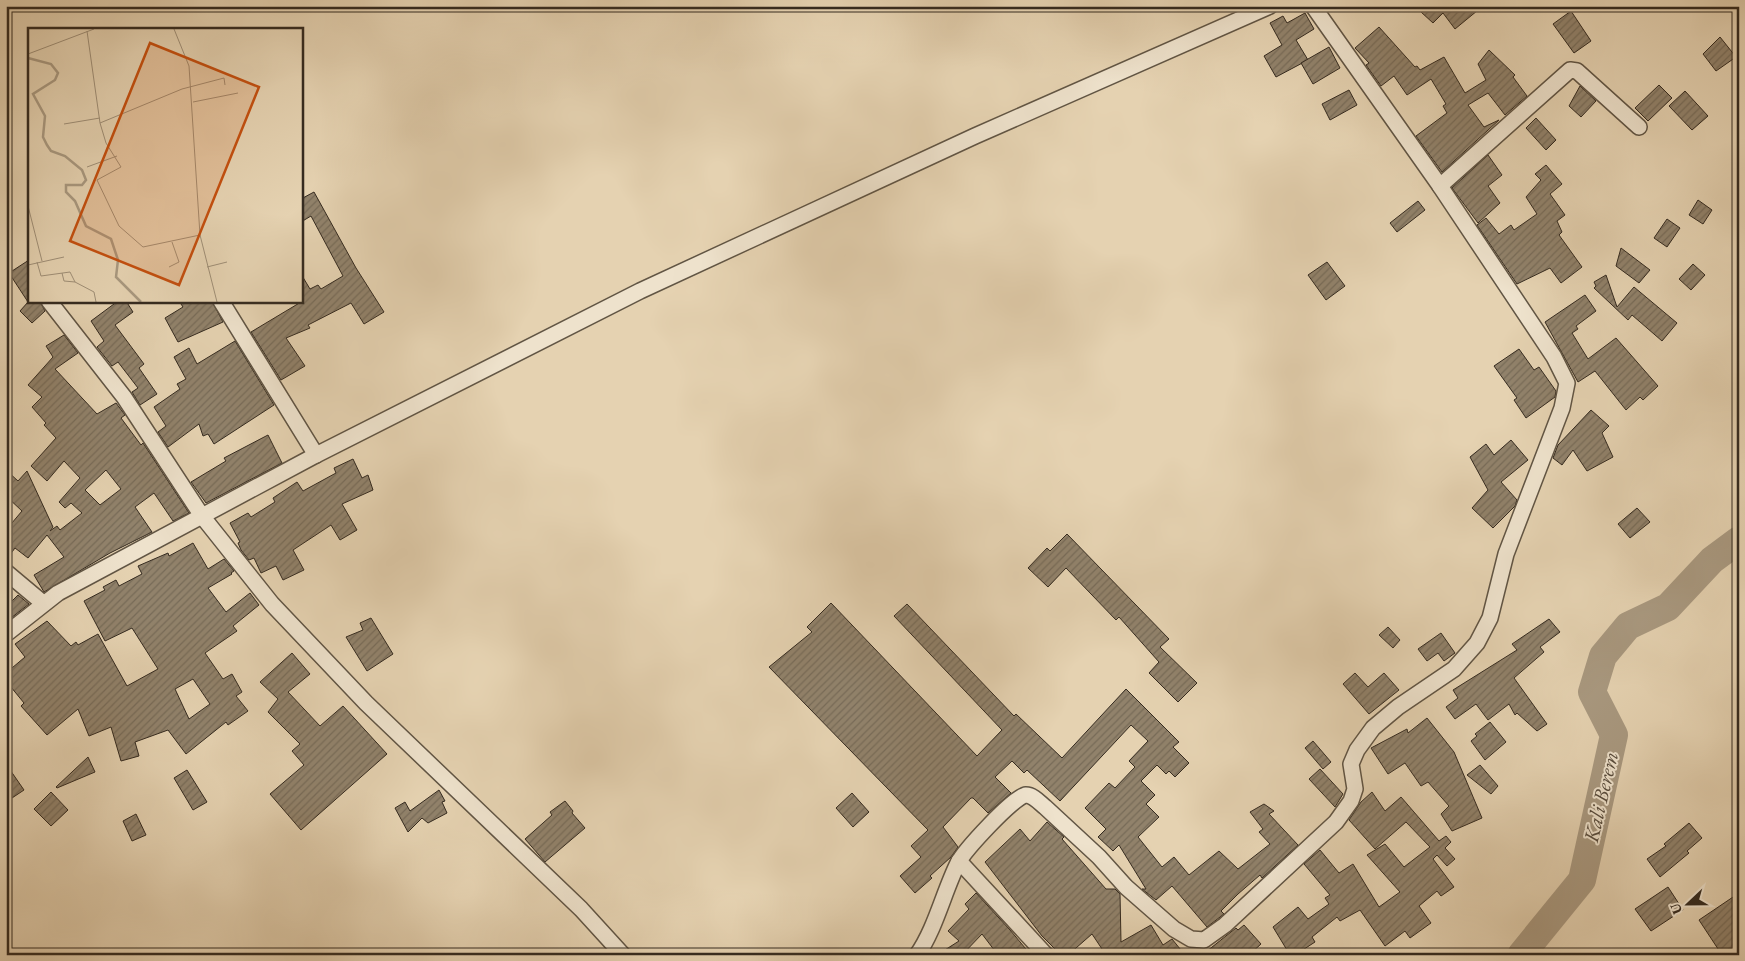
<svg xmlns="http://www.w3.org/2000/svg" width="1745" height="961" viewBox="0 0 1745 961" font-family="'EB Garamond',serif">
  <style>
    .lines { fill: none; stroke-linecap: round; stroke-linejoin: round }
    .river { stroke: #a99980; stroke-width: 28 }
    .building { fill: url(#building-hatch); stroke: #352b20; fill-rule: evenodd }
    .minor-casing { stroke: #615544; stroke-width: 18 }
    .minor { stroke: #eee2cc; stroke-width: 15 }
    .labels { text-anchor: middle; stroke-width: 4; stroke-linejoin: round; paint-order: stroke }
    .water-label { font-size: 21px; font-style: italic; fill: #584c3d; stroke: #eee2cc }
    .inset-river { fill: none; stroke: #a99980; stroke-width: 2.5 }
    .inset-road { fill: none; stroke: #9f8f77; stroke-width: 1 }
    .view { fill: #c45010; fill-opacity: 0.15; stroke: #c45010; stroke-width: 2.5 }
    .inset-edge { fill: none; stroke: #352b20; stroke-width: 2.5 }
  </style>
  <defs>
    <pattern id="building-hatch" width="6" height="6" patternUnits="userSpaceOnUse" patternTransform="scale(1.25)"><rect width="6" height="6" fill="#91826b"/><path d="M-1 1l2-2M0 6l6-6M5 7l2-2" fill="none" stroke="#776b58"/></pattern>
  </defs>
  <rect width="100%" height="100%" fill="#e5d2b1"/>
  <filter id="stains"><feTurbulence type="fractalNoise" baseFrequency=".004" numOctaves="4"/><feColorMatrix values="0 0 0 0 .2 0 0 0 0 .09 0 0 0 0 .02 0 0 0 .5 -.17"/></filter>
  <radialGradient id="worn" r=".72"><stop offset=".6" stop-color="#630" stop-opacity="0"/><stop offset="1" stop-color="#630" stop-opacity=".3"/></radialGradient>
  <g class="lines">
    <path class="river" d="M1521,955L1582,880L1614,735L1592,692L1603,656L1628,626L1668,607L1712,560L1739,540"/>
  </g>
  <g class="building">
    <path d="M1427,6H1483L1455,29L1443,13L1433,23L1421,12Z"/>
    <path d="M1571,11L1591,41L1574,53L1553,24Z"/>
    <path d="M1305,13L1314,29L1296,40L1308,60L1276,77L1264,56L1282,45L1270,23L1283,16L1287,23Z"/>
    <path d="M1379,27L1415,67L1417,66L1420,70L1444,57L1465,93L1486,80L1478,64L1489,50L1515,75L1513,77L1527,96L1505,115L1488,93L1468,105L1484,127L1499,120L1442,172L1416,136L1447,113L1443,106L1446,104L1431,79L1407,95L1394,76L1381,86L1366,65L1369,63L1355,48Z"/>
    <path d="M1720,37L1736,57L1716,71L1703,54Z"/>
    <path d="M1329,47L1340,68L1313,84L1301,63Z"/>
    <path d="M1659,85L1672,98L1648,121L1635,108Z"/>
    <path d="M1580,86L1596,101L1581,117L1569,106Z"/>
    <path d="M1349,90L1357,105L1330,120L1322,104Z"/>
    <path d="M1685,91L1708,116L1692,130L1669,106Z"/>
    <path d="M1536,118L1556,140L1546,150L1526,128Z"/>
    <path d="M1488,155L1502,175L1488,186L1500,203L1478,223L1452,188Z"/>
    <path d="M1546,165L1562,184L1550,194L1565,215L1557,221L1562,232L1559,235L1582,267L1561,283L1550,268L1517,284L1477,225L1486,218L1499,234L1511,225L1514,230L1537,214L1526,197L1541,180L1535,174Z"/>
    <path d="M314,192L356,268L384,312L364,324L351,303L308,325L310,328L286,338L305,366L281,380L251,332L301,302V274L310,289L318,285L321,289L343,276L311,216L301,222V199Z"/>
    <path d="M1698,200L1712,210L1703,224L1689,215Z"/>
    <path d="M1418,201L1425,210L1397,232L1390,223Z"/>
    <path d="M1667,219L1680,228L1667,247L1654,238Z"/>
    <path d="M1621,248L1650,270L1639,283L1616,266Z"/>
    <path d="M29,260V302L40,301L45,311L32,323L20,311L28,302L9,273Z"/>
    <path d="M1327,262L1345,286L1326,300L1308,275Z"/>
    <path d="M1693,264L1705,275L1691,290L1679,279Z"/>
    <path d="M1606,275L1617,307L1634,287L1677,323L1662,341L1632,315L1628,320L1594,288L1596,286L1594,282Z"/>
    <path d="M1585,295L1596,311L1576,326L1578,329L1572,333L1588,359L1616,338L1658,386L1643,400L1640,397L1626,410L1595,371L1578,382L1545,322Z"/>
    <path d="M118,301H126L133,312L115,325L144,364L139,368L157,394L140,405L132,392L138,388L118,362L112,366L97,347L104,341L91,321Z"/>
    <path d="M179,301H212L223,322L178,342L165,318L183,307Z"/>
    <path d="M64,335L78,353L55,369L97,414L116,403L125,415L121,418L141,445L143,443L189,513L173,521L154,493L135,507L152,532L110,553L44,592L34,575L64,557L47,535L28,558L15,548L6,560V530L22,511L6,496V470L18,481L27,471L53,527L50,531L57,526L60,530L82,513L71,503L65,508L59,502L80,478L64,461L47,481L31,466L56,438L44,425L46,423L32,407L42,397L28,385L53,357L46,346ZM106,470L121,489L100,505L85,490Z"/>
    <path d="M235,341L274,405L214,444L208,434L203,436L199,424L168,447L158,432L166,426L154,407L180,389L177,384L186,379L174,357L189,348L197,364Z"/>
    <path d="M1519,349L1534,370L1539,367L1556,391L1555,397L1526,418L1514,400L1517,398L1494,366Z"/>
    <path d="M1591,410L1609,426L1602,433L1613,457L1587,471L1573,450L1562,465L1553,458L1558,445Z"/>
    <path d="M268,435L282,463L206,503L191,482L226,461L224,458Z"/>
    <path d="M1511,440L1528,460L1501,482L1517,500L1515,506L1493,528L1472,508L1488,490L1470,457L1486,444L1494,455Z"/>
    <path d="M353,459L362,478L368,475L373,490L342,504L357,530L340,540L331,525L293,550L304,570L283,580L276,566L261,573L254,558L249,560L241,550L238,543L240,542L230,523L248,513L251,517L275,502L273,498L297,482L303,491L336,473L334,468Z"/>
    <path d="M1637,508L1650,522L1630,538L1618,524Z"/>
    <path d="M1067,534L1169,639L1160,647L1197,683L1178,702L1149,673L1159,662L1119,617L1116,620L1066,568L1048,587L1028,568L1047,548L1050,551Z"/>
    <path d="M193,543L208,569L224,559L234,571L231,573L232,574L208,588L226,612L250,593L259,605L233,626L237,631L205,653L223,679L232,674L242,692L236,696L248,711L228,725L226,722L186,754L168,730L135,742L139,756L121,761L111,727L89,736L78,709L47,735L21,706L24,703L6,681V673L25,657L15,644L47,621L71,646L76,642L78,645L98,634L127,686L158,669L132,628L105,641L84,601L105,590L103,587L116,580L119,586L142,574L138,566L168,553L169,556ZM193,679L210,704L189,719L175,689Z"/>
    <path d="M18,595L29,604L6,622V607Z"/>
    <path d="M831,603L977,756L1002,730L894,616L907,604L1014,716L1016,714L1062,758L1126,689L1179,742L1173,747L1189,763L1175,777L1169,771L1166,774L1157,765L1141,781L1155,795L1146,804L1159,817L1138,837L1162,867L1174,857L1189,875L1219,851L1238,869L1270,844L1259,832L1263,829L1250,812L1264,804L1274,811L1269,814L1298,845L1262,878L1260,875L1238,894L1221,911L1224,914L1207,927L1172,886L1156,900L1142,889H1146L1119,845L1113,851L1098,837L1106,829L1085,808L1109,783L1115,788L1135,767L1129,761L1148,741L1131,725L1060,801L1027,770L1024,773L1012,761L995,777L1011,793L988,813L973,798H971L943,827L958,847L951,857L930,876L932,878L915,893L900,876L921,857L911,846L928,830L769,667L812,632L807,627Z"/>
    <path d="M371,618L393,654L367,671L346,637L363,630L360,623Z"/>
    <path d="M1549,619L1560,632L1540,647L1544,652L1514,678L1547,724L1537,731L1517,713L1515,715L1509,704L1488,720L1476,704L1455,719L1446,707L1458,698L1453,690L1517,650L1512,644Z"/>
    <path d="M1388,627L1400,640L1393,648L1379,635Z"/>
    <path d="M1441,633L1455,653L1444,661L1438,653L1427,661L1418,649Z"/>
    <path d="M292,653L310,674L288,692L320,726L343,706L387,754L301,830L270,794L304,765L292,751L300,744L268,712L278,699L260,682Z"/>
    <path d="M1355,673L1368,687L1384,673L1399,690L1369,714L1343,684Z"/>
    <path d="M1427,718L1454,752L1482,818L1452,831L1441,814L1449,806L1428,782L1421,786L1405,763L1388,774L1371,748L1407,729L1408,733Z"/>
    <path d="M1490,722L1506,742L1485,760L1471,741L1477,736L1475,734Z"/>
    <path d="M1313,741L1331,762L1323,769L1305,748Z"/>
    <path d="M88,757L95,772L57,788L56,787Z"/>
    <path d="M6,764L24,790L6,802Z"/>
    <path d="M1480,765L1498,786L1491,794L1467,775Z"/>
    <path d="M1320,769L1343,794L1335,807L1309,779Z"/>
    <path d="M187,770L207,802L193,810L174,778Z"/>
    <path d="M439,790L445,801L442,802L447,813L428,823L422,818L408,832L395,808L405,802L410,811Z"/>
    <path d="M51,792L68,810L51,826L34,809Z"/>
    <path d="M1372,792L1385,811L1401,797L1439,841L1446,836L1451,842L1445,848L1455,859L1447,866L1437,855L1433,859L1454,887L1441,896L1437,891L1419,906L1431,923L1410,938L1405,931L1385,946L1360,910L1340,921L1337,917L1312,937L1315,942L1295,955H1290L1273,927L1298,907L1308,919L1329,904L1325,898L1330,895L1304,864L1320,850L1339,873L1353,864L1379,907L1400,892L1367,855L1385,844L1404,867L1430,847L1406,822L1375,849L1349,820L1361,802Z"/>
    <path d="M852,793L869,812L853,827L836,808Z"/>
    <path d="M565,801L573,811L572,813L585,828L545,862L525,839L552,815L550,812Z"/>
    <path d="M136,814L146,835L132,841L123,821Z"/>
    <path d="M1047,822L1064,837L1062,839L1106,889H1115L1120,894L1121,942L1151,925L1163,945L1172,939L1185,955H1099L1104,952L1092,934L1068,955H1061L1042,936L985,862L1020,829L1030,841Z"/>
    <path d="M1689,823L1702,838L1687,851L1689,853L1660,877L1647,859L1666,846L1664,844Z"/>
    <path d="M1668,887L1683,910L1651,931L1635,909Z"/>
    <path d="M976,893L1010,930L1031,955H998L982,934L962,955H937L959,941L948,931L969,909L965,904Z"/>
    <path d="M1739,893V955H1722L1699,920Z"/>
    <path d="M1244,925L1261,944L1249,955H1202L1236,928L1238,930Z"/>
  </g>
  <g class="lines">
    <defs>
      <g id="minor">
        <path d="M1440,186L1570,70L1577,71L1639,127"/>
        <path d="M49,301L124,397L202,516L272,604L366,703L581,909L623,955"/>
        <path d="M221,301L316,455"/>
        <path d="M6,572L43,603"/>
        <path d="M6,634L58,593L316,455L640,291L975,136L1270,6"/>
        <path d="M959,861L1046,955"/>
        <path d="M917,955C935,930 944,891 958,863C964,851 1014,796 1026,795C1033,795 1040,803 1045,807L1099,857L1126,887L1174,929L1191,939L1204,940L1225,925L1336,822L1351,801L1355,789L1351,764L1357,750L1373,728L1398,707L1454,669L1477,643L1490,618L1506,554L1562,408L1567,383L1554,357L1440,186L1313,6"/>
      </g>
    </defs>
    <use href="#minor" class="minor-casing"/>
    <use href="#minor" class="minor"/>
  </g>
  <g class="labels">
    <g class="water-label">
      <text transform="translate(1601 797) rotate(-77)" y="7">Kali Berem</text>
    </g>
  </g>
  <g transform="translate(28 28)">
    <rect width="275" height="275" fill="#e5d2b1"/>
    <path class="inset-river" d="M0,30L23,36L30,45L27,52L5,66L17,88L15,109L19,117L23,123L37,128L54,142L58,152L54,157H38V164L47,173L58,198L83,211L90,232L88,249L113,274"/>
    <path class="inset-road" d="M59,3L72,95L154,61L196,50L197,57M0,26L66,1M165,74L210,65M72,95L78,115L93,139L69,152L91,198L115,219L172,207L161,38L146,1M36,96L72,90M59,139L89,128M0,178L14,233M172,207L189,274M9,234L13,248L42,244L47,254L66,264L68,274M0,237L36,229M141,239L151,234L144,214M179,239L199,234M34,245L36,253L47,254"/>
    <path class="view" d="M122,15L231,59L151,257L42,213Z"/>
    <rect width="275" height="275" class="inset-edge"/>
  </g>
  <rect width="1745" height="961" fill="none" stroke="#e5d2b1" stroke-width="25"/>
  <rect x="8" y="8" width="1730" height="946" fill="none" stroke="#352b20" stroke-width="2.5"/>
  <rect x="12" y="12" width="1720" height="936" fill="none" stroke="#352b20"/>
  <g transform="translate(1688 904) rotate(248)" stroke="#eee2cc" stroke-width="4" paint-order="stroke">
  <path d="M0-4L9 19L0 12L-9 19Z" fill="#352b20"/>
  <text y="-8" font-size="14" font-weight="bold" text-anchor="middle" fill="#352b20">U</text>
  </g>
  <rect width="100%" height="100%" filter="url(#stains)"/>
  <rect width="100%" height="100%" fill="url(#worn)"/>
</svg>
